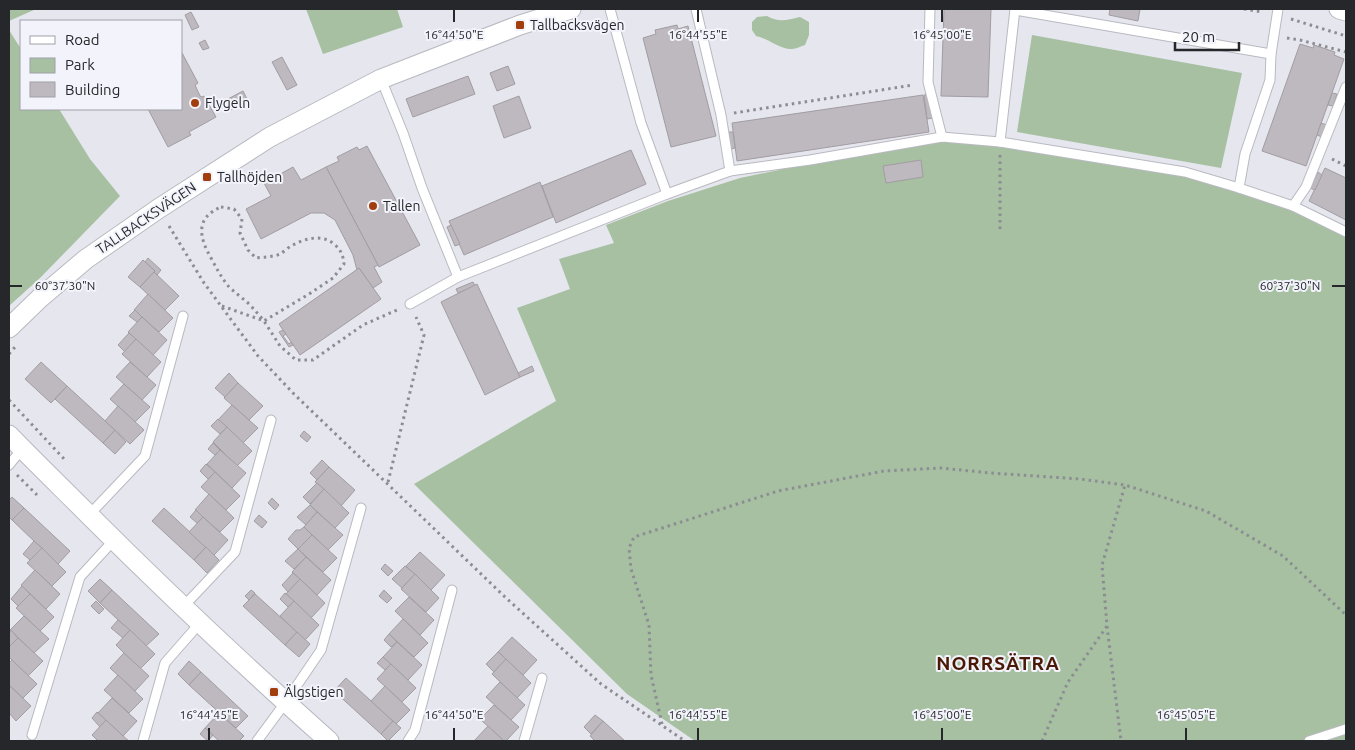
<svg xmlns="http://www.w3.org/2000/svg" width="1355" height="750" viewBox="0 0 1355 750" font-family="Ubuntu,sans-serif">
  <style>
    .green { fill: #a6c0a1 }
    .building { fill: #beb9bf; stroke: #a29ca3 }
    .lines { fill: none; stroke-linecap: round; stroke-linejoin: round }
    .lane-casing { stroke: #b9b9c1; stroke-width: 11 }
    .street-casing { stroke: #b9b9c1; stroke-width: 21 }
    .path { stroke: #8c8d93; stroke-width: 3; stroke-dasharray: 2.5 4; stroke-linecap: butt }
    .lane { stroke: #fff; stroke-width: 9 }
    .street { stroke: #fff; stroke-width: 19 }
    .ticks { fill: none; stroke: #26272a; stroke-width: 2 }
    .poi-dot { fill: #a23d0e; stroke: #f2f3fb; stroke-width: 2 }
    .labels { text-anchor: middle; stroke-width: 4; stroke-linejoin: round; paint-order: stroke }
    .poi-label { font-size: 14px; fill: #26272a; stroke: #f2f3fb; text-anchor: start }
    .street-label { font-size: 14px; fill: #26272a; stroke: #f2f3fb }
    .district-label { font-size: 19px; font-weight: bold; letter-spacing: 1px; fill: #491905; stroke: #f2f3fb }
    .ticks-label { font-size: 12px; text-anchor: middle; fill: #26272a; stroke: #f2f3fb; stroke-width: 4; stroke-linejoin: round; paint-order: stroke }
  </style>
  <rect width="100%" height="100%" fill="#e5e6ee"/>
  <g class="green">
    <path d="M9,9H36L9,21Z"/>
    <path d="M306,9H397L403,27L323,54Z"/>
    <path d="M767,16C779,23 787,20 800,17L809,22V35L805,45C801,46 796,49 792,49C781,50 767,38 756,36L752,30V22L757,17Z"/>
    <path d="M9,30L21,49V109H59L90,159L120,196L40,278L9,306Z"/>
    <path d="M1032,35L1242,73L1221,168L1017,132Z"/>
    <path d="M942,137L1123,162L1239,188L1346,232V741H695L627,694L414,484L556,401L517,308L570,289L559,259L614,243L606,225L668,201L740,178L779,170L810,160Z"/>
  </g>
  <g class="building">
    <path d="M944,9H991L988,97L941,96Z"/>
    <path d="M1110,9H1140L1138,21L1109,15Z"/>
    <path d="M191,12L199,27L192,30L185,15Z"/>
    <path d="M677,25L678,29L688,26L716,136L671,147L643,38L656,34L655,30Z"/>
    <path d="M205,40L209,48L203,50L199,43Z"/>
    <path d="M1300,44L1313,48L1314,45L1335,52L1334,55L1344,59L1306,166L1262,151Z"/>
    <path d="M181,51L198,83L195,85L200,96L202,97L204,96L216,117L189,132L191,135L168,147L148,109H181Z"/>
    <path d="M282,57L297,85L287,90L272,62Z"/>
    <path d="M508,66L515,84L497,91L490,73Z"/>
    <path d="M468,76L475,94L413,117L406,99Z"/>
    <path d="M243,91L248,101L229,111L224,101Z"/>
    <path d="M1332,93L1337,94L1333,106L1328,105Z"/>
    <path d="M929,94L933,118L927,119L924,95Z"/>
    <path d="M923,95L929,132L737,161L732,123Z"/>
    <path d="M519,96L531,128L504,138L493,106Z"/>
    <path d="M1321,123L1327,125L1322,137L1317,135Z"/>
    <path d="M728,132H733L735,148L731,149Z"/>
    <path d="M367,146L420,245L379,267L326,167L339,161L337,157L357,147L359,150Z"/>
    <path d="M631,150L646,184L556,223L542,186Z"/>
    <path d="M921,160L923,177L886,183L883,166Z"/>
    <path d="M293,167L301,180L326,167L378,265L374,267L382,282L373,288L359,268L357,270L353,255L335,220L324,213H311L261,239L246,209L271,196L264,183Z"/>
    <path d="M1325,168L1346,178V220L1309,201Z"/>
    <path d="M1318,172L1322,175L1315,190L1310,188Z"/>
    <path d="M540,182L553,217L464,255L449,221Z"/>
    <path d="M451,225L460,244L455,246L447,227Z"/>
    <path d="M148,258L161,270L157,275L154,272L155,271L145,262Z"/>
    <path d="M143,260L155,271L140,287L128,277Z"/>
    <path d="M359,268L381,299L300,355L279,324Z"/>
    <path d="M154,272L179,296L165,310L140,287Z"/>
    <path d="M473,282L475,286L458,293L456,289Z"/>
    <path d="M477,284L520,377L485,395L441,302Z"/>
    <path d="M148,294L173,318L159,332L134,310Z"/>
    <path d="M135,310L142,317L137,322L129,316Z"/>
    <path d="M142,317L167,340L153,355L128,332Z"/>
    <path d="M283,330L286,334L283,336L289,344L291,342L293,345L289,347L279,332Z"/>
    <path d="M129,333L136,339L125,352L118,345Z"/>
    <path d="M136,339L161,362L147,377L122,354Z"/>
    <path d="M41,362L67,386L51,403L25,379Z"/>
    <path d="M130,362L156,385L142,400L116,377Z"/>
    <path d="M532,366L534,371L520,377L518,373Z"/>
    <path d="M229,373L238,383L225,397L215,388Z"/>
    <path d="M238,383L263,406L249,420L224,398Z"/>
    <path d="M124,384L150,407L135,422L110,399Z"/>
    <path d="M67,386L115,430L103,443L55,399Z"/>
    <path d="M232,405L258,428L243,443L218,420Z"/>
    <path d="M118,406L144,430L130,444L105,421Z"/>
    <path d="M218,419L227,427L220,434L211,426Z"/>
    <path d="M227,427L252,451L237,466L213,442Z"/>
    <path d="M115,430L126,442L115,454L103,443Z"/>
    <path d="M304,431L311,437L307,442L300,436Z"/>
    <path d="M213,443L220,450L215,455L208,449Z"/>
    <path d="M220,450L246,473L232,488L207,464Z"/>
    <path d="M322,460L329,467L317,480L310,473Z"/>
    <path d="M206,464L215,472L208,479L200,471Z"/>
    <path d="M329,467L355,490L341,506L315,482Z"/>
    <path d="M215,472L240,496L226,510L201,487Z"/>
    <path d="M317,483L324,489L310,504L303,497Z"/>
    <path d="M324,489L349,513L335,528L310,505Z"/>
    <path d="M209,494L234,518L220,532L195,510Z"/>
    <path d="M12,497L24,508L12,520L9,517V500Z"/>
    <path d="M272,498L279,505L275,510L268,503Z"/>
    <path d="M310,505L317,512L306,525L297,517Z"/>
    <path d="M24,508L70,551L58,564L12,520Z"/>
    <path d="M164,508L206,547L194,560L152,521Z"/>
    <path d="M196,510L203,517L197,523L190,517Z"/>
    <path d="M317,512L343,535L328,550L304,527Z"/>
    <path d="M259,515L267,522L262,528L254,521Z"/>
    <path d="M203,517L228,540L214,555L189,532Z"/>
    <path d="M304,527L312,535L298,549L288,539L296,530H300Z"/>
    <path d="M312,535L337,558L323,572L298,549Z"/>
    <path d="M34,541L42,548L30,560L23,554Z"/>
    <path d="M206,547L219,560L207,573L194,560Z"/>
    <path d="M42,548L66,572L52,586L27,563Z"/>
    <path d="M298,549L306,557L294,569L285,561Z"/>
    <path d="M420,552L445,575L431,590L406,566Z"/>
    <path d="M306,557L331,580L317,595L292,572Z"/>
    <path d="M385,564L393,571L388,576L381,569Z"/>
    <path d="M405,566L415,574L402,588L392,579Z"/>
    <path d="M35,570L60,594L46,609L21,585Z"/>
    <path d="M293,573L300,579L288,592L282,585Z"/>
    <path d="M415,574L439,598L426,612L401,589Z"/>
    <path d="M100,579L112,590L100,603L88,591Z"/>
    <path d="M300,579L325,603L311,618L286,594Z"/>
    <path d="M22,586L30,594L18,606L11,599Z"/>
    <path d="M112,590L159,634L146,646L100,603Z"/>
    <path d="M251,590L255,593L249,600L245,596Z"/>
    <path d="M384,590L392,598L387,603L379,596Z"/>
    <path d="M285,593L294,601L288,607L280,599Z"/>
    <path d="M30,594L54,617L40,631L16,608Z"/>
    <path d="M255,594L297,632L285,645L243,606Z"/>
    <path d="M409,597L434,620L420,635L395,611Z"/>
    <path d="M96,601L104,609L99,614L91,606Z"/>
    <path d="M294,601L319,625L305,640L280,616Z"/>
    <path d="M24,616L49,639L34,653L10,630Z"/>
    <path d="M403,619L428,643L414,657L389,634Z"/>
    <path d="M118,620L130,630L123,638L111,628Z"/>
    <path d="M11,630L18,638L9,647V633Z"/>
    <path d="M130,630L155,654L140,669L116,645Z"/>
    <path d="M297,632L310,644L299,657L285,645Z"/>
    <path d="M389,634L397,642L391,647L384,640Z"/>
    <path d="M512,637L537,660L523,675L498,652Z"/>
    <path d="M18,638L43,661L28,676L9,657V647Z"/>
    <path d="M397,642L422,665L408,680L383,657Z"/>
    <path d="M498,652L506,659L494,672L486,664Z"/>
    <path d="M124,653L149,676L135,691L110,668Z"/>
    <path d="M383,657L391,664L385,670L377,663Z"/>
    <path d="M506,659L531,683L517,698L492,674Z"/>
    <path d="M12,660L37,684L23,698L9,685V663Z"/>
    <path d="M189,661L201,672L189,685L178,674Z"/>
    <path d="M391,664L416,688L402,702L377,679Z"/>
    <path d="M201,672L248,716L236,728L189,685Z"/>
    <path d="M118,675L143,699L129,713L104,690Z"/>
    <path d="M346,678L393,721L381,734L334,691Z"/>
    <path d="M500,682L525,705L511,720L486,697Z"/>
    <path d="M9,685L31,706L16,721L9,713Z"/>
    <path d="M385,686L410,710L396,724L371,701Z"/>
    <path d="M112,698L137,721L123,736L98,713Z"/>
    <path d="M494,705L519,727L506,741H504L480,719Z"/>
    <path d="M97,712L106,720L100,727L92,718Z"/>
    <path d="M219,713L244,736L239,741H219L205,728Z"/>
    <path d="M595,715L603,721L591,734L584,727Z"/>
    <path d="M106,720L123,736L129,741H98L92,735Z"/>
    <path d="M393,721L401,728L388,741L381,734Z"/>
    <path d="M603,721L625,741H595L590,736Z"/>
    <path d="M488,726L504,741H474Z"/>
    <path d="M205,728L213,735L208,741L200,734Z"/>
  </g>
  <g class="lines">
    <defs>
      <g id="lane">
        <path d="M610,9L641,123L667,194"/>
        <path d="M696,9L721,115L730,171"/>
        <path d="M930,9L928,82L942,137"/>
        <path d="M1015,10L1271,54"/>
        <path d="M381,79L403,133L422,188L458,277"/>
        <path d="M1000,142L1015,9"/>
        <path d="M1239,188L1245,154L1270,80L1271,54L1278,9"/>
        <path d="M1293,206L1306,187L1346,87"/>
        <path d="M410,304L458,277L667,194L730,171L810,160L942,137L1000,142L1185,172L1239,188L1293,206L1346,232"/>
        <path d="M9,465L22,449"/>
        <path d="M89,515L145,456L183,316"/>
        <path d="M183,607L235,552L271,420"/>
        <path d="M32,735L80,577L114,540"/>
        <path d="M143,741L165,663L200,623"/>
        <path d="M257,741L285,703L321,650L361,508"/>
        <path d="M408,741L415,730L452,590"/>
        <path d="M524,741L542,678"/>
        <path d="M1309,741L1346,729"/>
      </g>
      <g id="street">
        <path d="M1339,9L1346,11"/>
        <path d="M9,328L40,298L86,259L158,209L270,137L381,79L520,25L571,9"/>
        <path d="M9,435C35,462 62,488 89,515C167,593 247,668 329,741"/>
      </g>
    </defs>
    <use href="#lane" class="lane-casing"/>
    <use href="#street" class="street-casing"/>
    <g class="path">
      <path d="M1244,9L1263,12"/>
      <path d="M1291,19L1346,36"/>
      <path d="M1287,38L1300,40L1346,52"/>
      <path d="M734,113L913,85"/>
      <path d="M1000,155V230"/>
      <path d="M1332,159L1346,166"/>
      <path d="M221,207L234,209L242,219L240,233L248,250L256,258C264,257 273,257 280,254C284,252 288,247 293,245C306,238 322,234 334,244C341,250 343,255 344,264L333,278L309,294L264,321C259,315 254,309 248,303C242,298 236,293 230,288C222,279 217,269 211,258C199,237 195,218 221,207Z"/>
      <path d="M169,226L204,283L258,356L294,394L505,597L601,684L685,741"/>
      <path d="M222,306L264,321L280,346L296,360H313L363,325L397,310"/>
      <path d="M9,354L15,347"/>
      <path d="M9,400L65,460"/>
      <path d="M17,475L37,495"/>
      <path d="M388,482L424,335L416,317"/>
      <path d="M1107,626L1121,741"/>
      <path d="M662,724L651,675L649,625L631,569L629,548L634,537L778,491L884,471L941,468L991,473L1080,479L1125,485L1206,511L1283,556L1346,615"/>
      <path d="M1042,741L1068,682L1107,626L1102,565L1125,485"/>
    </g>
    <use href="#lane" class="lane"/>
    <use href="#street" class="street"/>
  </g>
  <path class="ticks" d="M454,10V22M698,10V22M942,10V22M10,286H22M1332,286H1345M209,728V740M454,728V740M698,728V740M942,728V740M1186,728V740"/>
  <g class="poi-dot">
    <rect x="515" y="20" width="10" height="10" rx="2.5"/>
    <circle cx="195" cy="103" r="5"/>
    <rect x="202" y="172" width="10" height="10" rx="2.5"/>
    <circle cx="373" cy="206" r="5"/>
    <rect x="269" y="687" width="10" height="10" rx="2.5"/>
  </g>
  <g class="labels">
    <g class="poi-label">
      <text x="530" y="30">Tallbacksvägen</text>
      <text x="205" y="108">Flygeln</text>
      <text x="217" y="182">Tallhöjden</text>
      <text x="383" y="211">Tallen</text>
      <text x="284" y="697">Älgstigen</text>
    </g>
    <g class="street-label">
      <text transform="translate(146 218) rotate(-34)" y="5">TALLBACKSVÄGEN</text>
    </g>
    <g class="district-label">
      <text x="998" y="670">NORRSÄTRA</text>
    </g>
  </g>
  <g class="ticks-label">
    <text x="454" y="39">16°44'50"E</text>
    <text x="698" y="39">16°44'55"E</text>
    <text x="942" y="39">16°45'00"E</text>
    <text x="65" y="290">60°37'30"N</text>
    <text x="1290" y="290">60°37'30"N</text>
    <text x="209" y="719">16°44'45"E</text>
    <text x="454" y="719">16°44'50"E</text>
    <text x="698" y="719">16°44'55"E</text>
    <text x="942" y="719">16°45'00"E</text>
    <text x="1186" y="719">16°45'05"E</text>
  </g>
  <rect width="1355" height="750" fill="none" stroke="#26272a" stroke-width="20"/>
  <rect x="20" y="20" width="162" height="90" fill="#f2f3fb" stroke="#a0a1a7"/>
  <rect x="30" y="36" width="25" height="8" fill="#ffffff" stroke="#a0a1a7"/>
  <text x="65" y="45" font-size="15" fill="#26272a">Road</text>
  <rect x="30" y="58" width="25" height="15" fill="#a6c0a1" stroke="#a0a1a7"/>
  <text x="65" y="70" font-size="15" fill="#26272a">Park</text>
  <rect x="30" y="82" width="25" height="15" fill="#beb9bf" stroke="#a0a1a7"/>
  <text x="65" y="95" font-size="15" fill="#26272a">Building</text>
  <path d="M1175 42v8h64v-8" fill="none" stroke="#26272a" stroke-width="2.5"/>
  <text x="1182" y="42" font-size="15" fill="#26272a" stroke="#f2f3fb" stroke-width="4" paint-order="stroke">20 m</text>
</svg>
